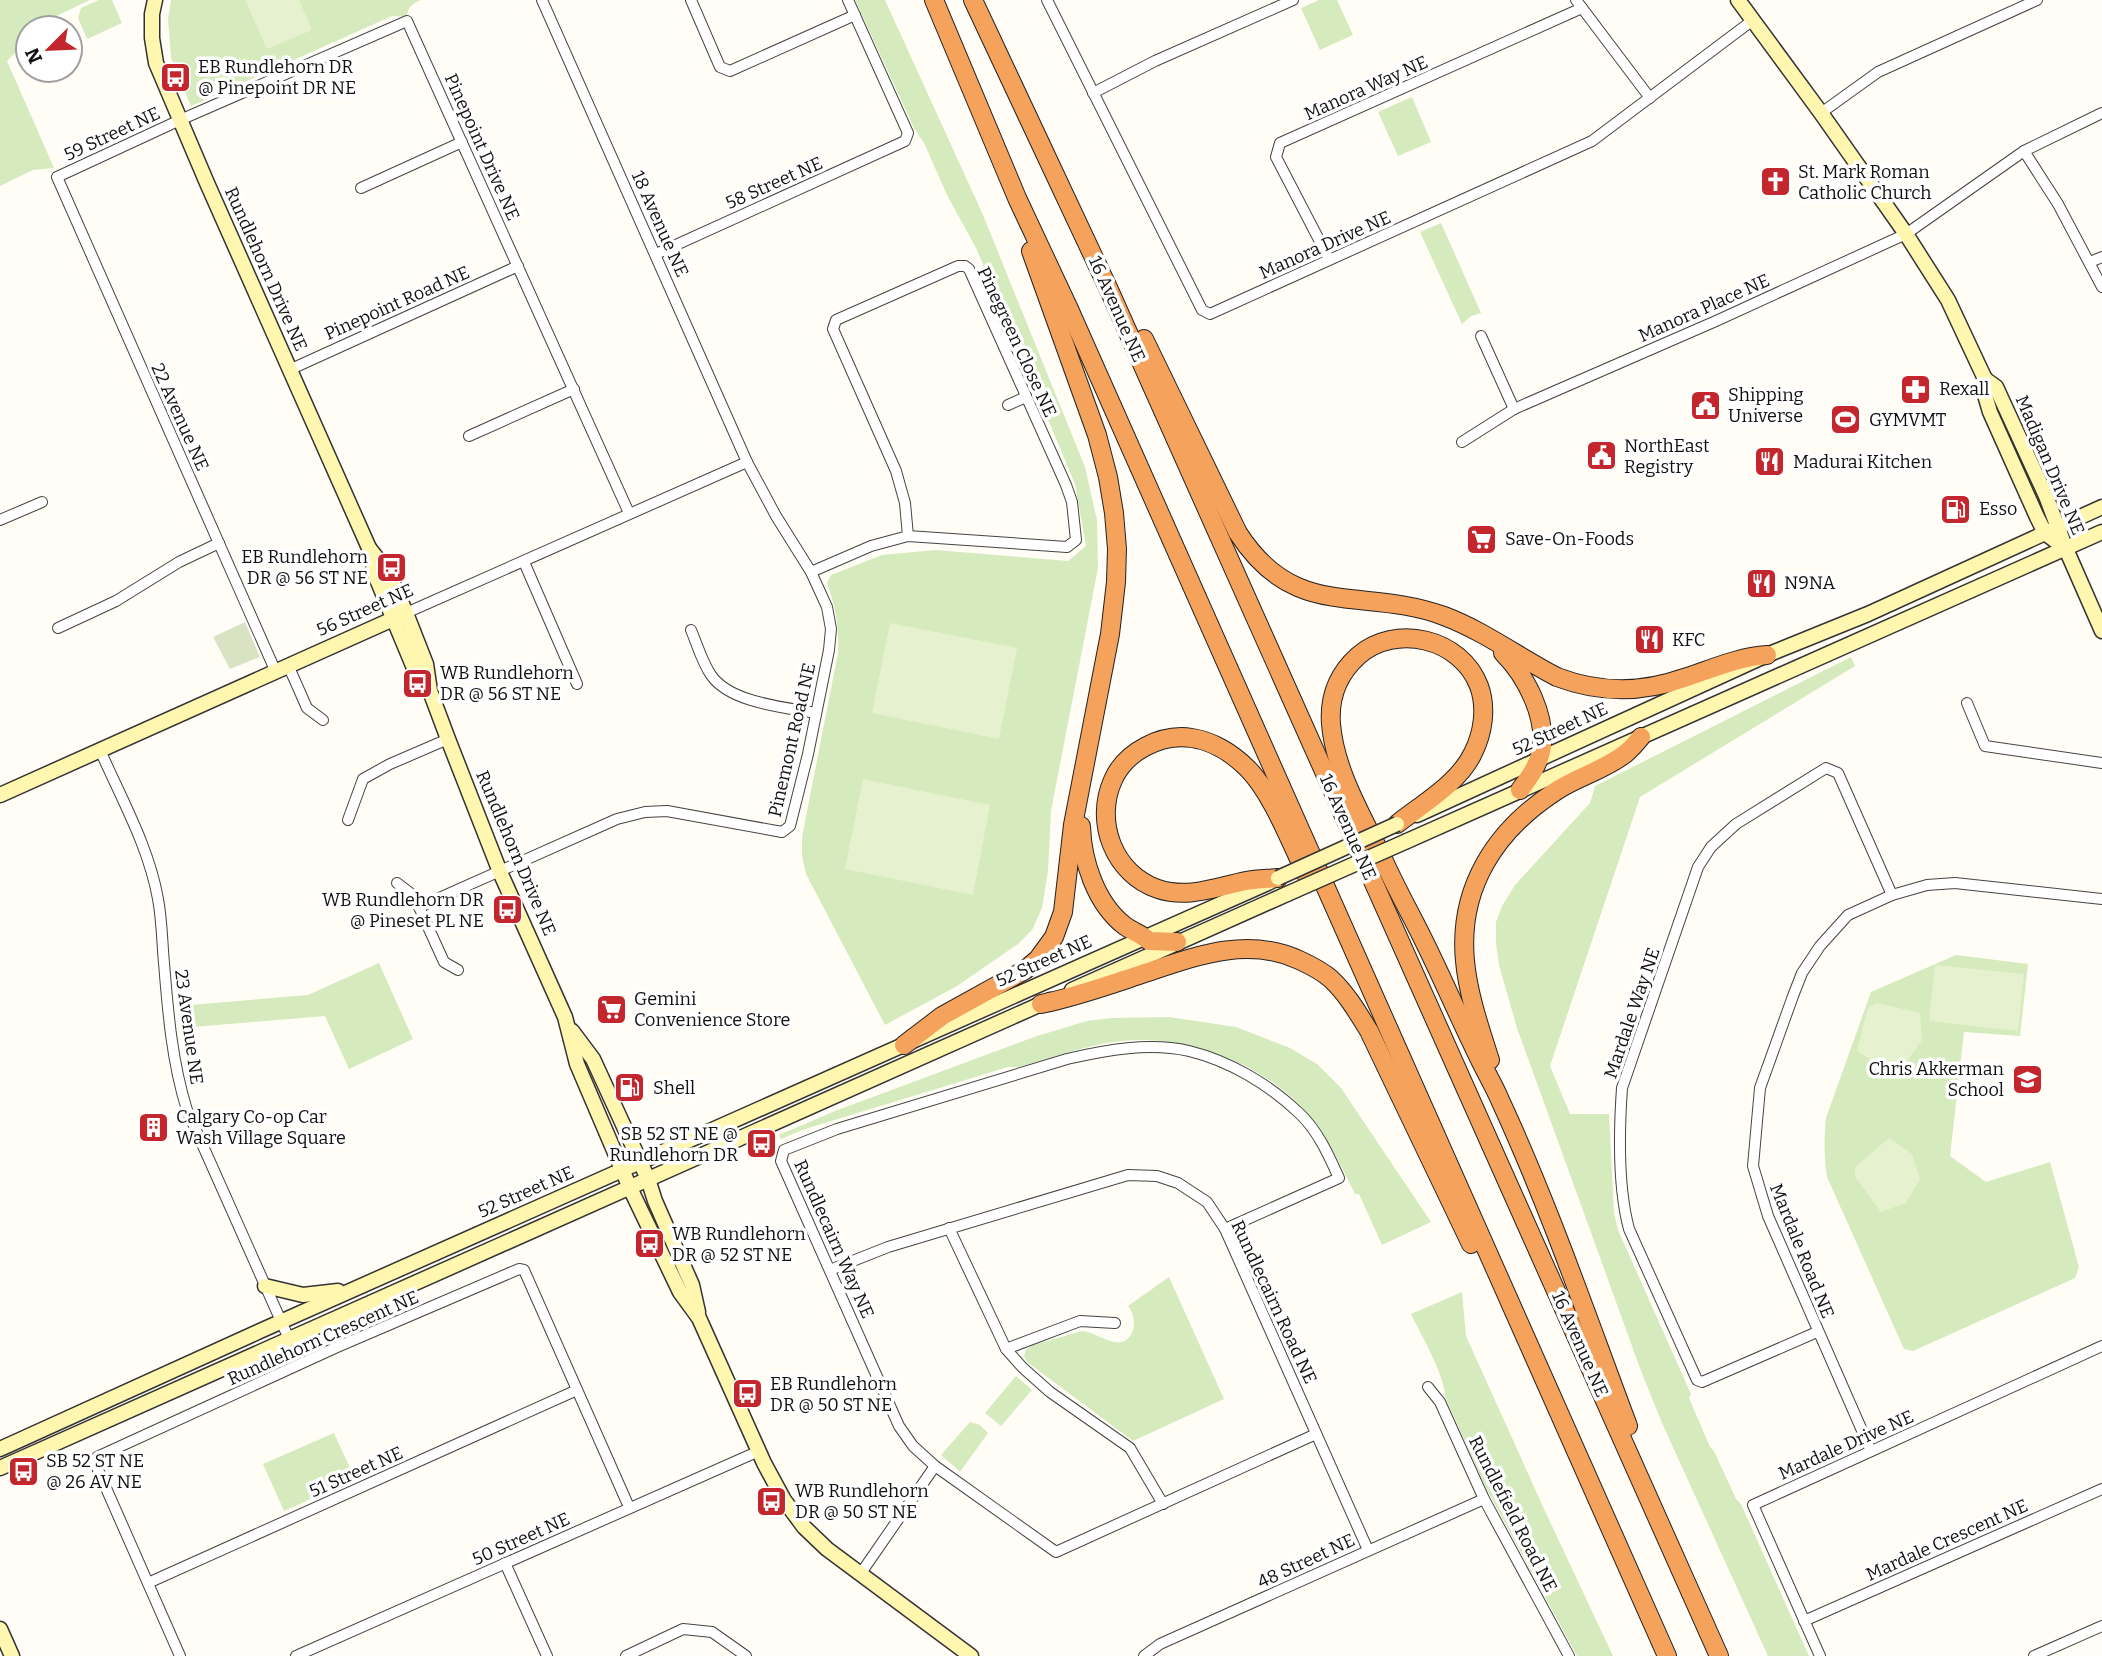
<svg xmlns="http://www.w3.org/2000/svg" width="2102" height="1656" viewBox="0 0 2102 1656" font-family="Bitter,serif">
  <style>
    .green { fill: #d5ebbd }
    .cemetery { fill: #d9e3c4 }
    .pitch { fill: #e6f2cf }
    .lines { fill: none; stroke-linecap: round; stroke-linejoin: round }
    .street-casing { stroke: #444; stroke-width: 12 }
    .secondary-casing { stroke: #333; stroke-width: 17 }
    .highway-casing { stroke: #222; stroke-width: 20 }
    .street { stroke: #fff; stroke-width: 10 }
    .secondary { stroke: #fff6b0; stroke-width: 14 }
    .highway { stroke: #f5a25d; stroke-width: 18 }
    .secondary-bridge-casing { stroke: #333; stroke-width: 17; stroke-linecap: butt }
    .secondary-bridge { stroke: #fff6b0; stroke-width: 14 }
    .labels { text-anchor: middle; stroke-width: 7; stroke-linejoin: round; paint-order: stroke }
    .poi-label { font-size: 18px; fill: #111; stroke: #fff; text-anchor: start }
    .street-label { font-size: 18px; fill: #111; stroke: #fff }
  </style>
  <rect width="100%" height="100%" fill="#fffdf5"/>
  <g class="green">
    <path d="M0,0H90L48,20L40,28H28V40L7,61L54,168L33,170L0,186Z"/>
    <path d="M99,0H112L122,23L87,39L78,18L81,8Z"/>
    <path d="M171,0H421C412,4 408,6 407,17L392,16L191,106L171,58L168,19Z"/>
    <path d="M855,0H885L983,215L1085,467L1097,520L1098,568L1051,811L1048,871L1042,908L1032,930L1018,944L957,986L885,1025L806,874L802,856V837L838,653C839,628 836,607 827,583L831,575L882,555L935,550L1068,561L1086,546L1075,484L976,248L948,197L924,143L914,128Z"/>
    <path d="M1319,0H1337L1353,35L1320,50L1301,8Z"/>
    <path d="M1412,97L1431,142L1398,156L1378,112Z"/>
    <path d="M1441,223L1481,313L1471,316L1462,324L1420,232Z"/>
    <path d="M1851,657L1855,666L1640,797L1550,1066L1570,1114H1609L1614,1212L1618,1230L1691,1394L1689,1398L1710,1447L1714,1451L1736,1499L1741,1504L1809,1656H1768L1662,1423L1641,1371L1517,1028L1499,965L1496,944V922L1502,906L1515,885L1590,803L1595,786Z"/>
    <path d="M1956,955L2028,964L2020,1036L1964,1032L1950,1156L1986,1182L2050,1162L2079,1267L2075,1278L1913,1351L1904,1349L1827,1177C1824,1157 1824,1139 1826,1118L1871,992Z"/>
    <path d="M379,963L413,1039L349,1069L325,1016L180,1028L178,1006L308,995Z"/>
    <path d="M1169,1017L1236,1027L1290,1048L1317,1064L1341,1088L1431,1222L1382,1245L1359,1194H1355C1341,1165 1327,1137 1306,1112C1265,1064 1185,1034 1122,1041C1087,1045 1053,1057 1019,1067H1008L802,1130L781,1139L779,1135L835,1111L1034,1037L1087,1021L1111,1018Z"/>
    <path d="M1169,1277L1224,1399L1133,1441L1027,1362L1024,1356L1026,1350L1033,1345L1082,1331C1099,1332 1120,1355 1132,1333C1136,1324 1134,1314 1128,1306Z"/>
    <path d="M1462,1292L1466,1336L1544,1509L1613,1656H1577L1486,1488L1445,1397C1445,1375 1421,1335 1411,1314Z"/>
    <path d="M1016,1376L1032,1390L1001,1426L985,1413Z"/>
    <path d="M970,1422L980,1425L988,1433L960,1472L941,1455Z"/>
    <path d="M334,1433L355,1479L284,1511L263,1464Z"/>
  </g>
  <path class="cemetery" d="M245,622L260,657L230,669L213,637Z"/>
  <g class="pitch">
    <path d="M245,0H299L312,30L267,49Z"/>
    <path d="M890,623L1017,648L999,739L872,713Z"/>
    <path d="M863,779L990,805L973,895L845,869Z"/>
    <path d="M1935,965L2024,974L2018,1031L1929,1021Z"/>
    <path d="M1877,1003L1920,1013L1922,1040L1907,1061L1879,1065L1857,1051L1868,1008Z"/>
    <path d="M1889,1138L1912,1154L1920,1179L1906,1203L1881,1212L1855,1177V1167Z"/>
  </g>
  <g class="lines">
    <defs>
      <g id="street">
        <path d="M691,0L720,67L730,71L855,15"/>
        <path d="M1047,0L1202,310L1210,314L1592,141L1753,20"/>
        <path d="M1576,0L1650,98"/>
        <path d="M1093,93L1155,61L1293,0"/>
        <path d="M1821,113L1878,72L2037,0"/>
        <path d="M2024,151L2102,113"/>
        <path d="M361,188L462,142"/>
        <path d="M656,254L905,141L908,133L848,0"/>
        <path d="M1329,259L1276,157L1280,143L1582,8"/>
        <path d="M2090,262L2102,257"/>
        <path d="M1481,336L1514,409"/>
        <path d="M289,370L518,266"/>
        <path d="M1008,405L1026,397"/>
        <path d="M469,436L574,389"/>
        <path d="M1462,442L1514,409L1716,321L1906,234L2024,151L2058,204L2102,287"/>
        <path d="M0,520L42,502"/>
        <path d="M524,562L577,684"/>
        <path d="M811,572L871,546L908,536L1067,547L1076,540L1072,502L1066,485L969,269L965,266H958L836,320L833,329L896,471L905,503L908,536"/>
        <path d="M406,613L747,462"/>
        <path d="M58,628L116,601L179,562L219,543"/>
        <path d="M691,630C697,644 702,662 711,675C730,703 784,707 816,713"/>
        <path d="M288,665L307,708L323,720"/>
        <path d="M275,670L57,177L180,120L407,21L629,513"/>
        <path d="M1967,703L1985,746L2102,763"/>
        <path d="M100,750C121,798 149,847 158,899C162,920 162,942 164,963C168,1013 172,1062 187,1110L289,1339"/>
        <path d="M348,820L363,779L390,764L448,739"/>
        <path d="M397,883L414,896L444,962L458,970"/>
        <path d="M419,907L617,819L645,812L667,811L782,832L790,826L808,754L829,650L831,629L827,607L811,572L776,516L747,462L542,0"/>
        <path d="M949,1228L1006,1349L1023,1368L1050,1392L1130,1448L1163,1504"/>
        <path d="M1225,1229L1339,1178C1329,1156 1318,1131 1300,1114C1270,1085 1230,1061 1189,1051C1149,1042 1106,1050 1067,1059L837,1129L784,1150L781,1161L899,1426L913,1446L935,1466L1056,1552L1316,1434"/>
        <path d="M830,1270L888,1247L1128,1175L1157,1176L1178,1183L1207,1202L1225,1229L1368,1550"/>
        <path d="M1817,1332L1702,1382L1697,1380L1629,1229C1618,1188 1619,1131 1622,1088L1698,867L1711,847L1736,824L1826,768L1838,773L1892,895"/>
        <path d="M1006,1349L1080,1321L1115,1323"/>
        <path d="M1428,1387L1440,1402L1484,1499L1569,1656"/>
        <path d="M1871,1451L1768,1216L1753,1166L1760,1088L1793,996L1802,973L1820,946L1848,915L1892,895L1927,885L1955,883L2102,899"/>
        <path d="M505,1563L547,1656"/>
        <path d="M861,1573L935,1466"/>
        <path d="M148,1583L577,1390"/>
        <path d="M1804,1621L2102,1489"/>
        <path d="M180,1656L95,1463L97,1457L335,1348L519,1269L524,1270L629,1507"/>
        <path d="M296,1656L759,1451"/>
        <path d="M626,1656L683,1629L712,1632L746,1656"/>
        <path d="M1144,1656L1160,1644L1484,1499"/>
        <path d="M1820,1656L1753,1505L2102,1346"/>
        <path d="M2034,1656L2102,1626"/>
      </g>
      <g id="secondary">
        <path d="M155,0L152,14V38L156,63L207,183L369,548L376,577L414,668L427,687"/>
        <path d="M1738,0L1821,113L1906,234L1948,300L1985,379V395L1990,412L2037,517L2045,533L2066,549"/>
        <path d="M1985,379L1996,387L2046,496L2066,549L2102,631"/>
        <path d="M369,548L388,572L406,613L426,664L430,691L448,739L500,872L565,1017L577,1064L630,1188L680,1292L699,1318L764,1463L784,1500L804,1527L827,1549L971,1656"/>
        <path d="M0,795L402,615"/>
        <path d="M1417,815L1767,655L1868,614L2102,507"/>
        <path d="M1407,841L2102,532"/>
        <path d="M1072,990L1287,894"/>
        <path d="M572,1031L593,1059L648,1179L655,1201L692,1285L698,1312"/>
        <path d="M265,1286L303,1295L338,1291"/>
        <path d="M0,1449L260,1331L1270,882"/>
        <path d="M0,1468L1050,1000"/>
        <path d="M0,1629L12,1656"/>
      </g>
      <g id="highway">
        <path d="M934,0L1017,198L1069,309L1667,1656"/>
        <path d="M973,0L1110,292L1719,1656"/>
        <path d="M1144,339L1238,533C1295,622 1363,586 1444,616C1484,631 1520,658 1557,677C1599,693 1642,693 1684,678C1712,669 1738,657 1767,655"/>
        <path d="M1503,653C1526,676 1548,718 1541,752C1537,767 1529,778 1520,790"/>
        <path d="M1397,824C1422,804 1459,783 1473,753C1483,733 1487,708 1479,686C1461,638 1395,623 1358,656C1338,674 1329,697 1331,724C1335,772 1363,817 1383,859C1395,886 1409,911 1422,937C1443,979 1461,1022 1482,1064C1488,1076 1495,1088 1500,1100C1549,1206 1587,1317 1628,1426"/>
        <path d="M1081,826C1082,861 1096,904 1125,926C1133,932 1142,934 1149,941L1177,942"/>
        <path d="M1278,878C1267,879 1256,879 1246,881C1216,887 1188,899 1158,889C1114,874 1094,822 1113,780C1125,752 1161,733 1192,738C1212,741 1232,753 1247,768C1272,793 1290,841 1306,874"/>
        <path d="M1041,1004C1075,997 1106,986 1139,975C1191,958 1245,935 1299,960C1310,965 1322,971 1331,979C1347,994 1358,1013 1369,1031L1471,1244"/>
        <path d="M904,1045L942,1016L1025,970L1038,959L1054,937L1063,912L1073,825L1110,634L1116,582L1117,549L1114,513L1108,477L1097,435L1031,251"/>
        <path d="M1490,1060C1480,1029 1468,994 1465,961C1458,887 1496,830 1556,791C1577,777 1607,769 1626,753C1632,748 1637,742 1641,737"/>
      </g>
    </defs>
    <use href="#street" class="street-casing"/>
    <use href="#secondary" class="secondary-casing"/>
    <use href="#highway" class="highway-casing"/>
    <use href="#street" class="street"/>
    <use href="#secondary" class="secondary"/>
    <use href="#highway" class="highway"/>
    <defs>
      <g id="secondary-bridge">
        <path d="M1278,878L1397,824"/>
        <path d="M1287,894L1407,841"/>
      </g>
    </defs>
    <use href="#secondary-bridge" class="secondary-bridge-casing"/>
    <use href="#secondary-bridge" class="secondary-bridge"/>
  </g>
  <defs>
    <symbol id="bus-square" viewBox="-11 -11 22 22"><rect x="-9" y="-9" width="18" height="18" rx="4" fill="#c4262e" stroke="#fff"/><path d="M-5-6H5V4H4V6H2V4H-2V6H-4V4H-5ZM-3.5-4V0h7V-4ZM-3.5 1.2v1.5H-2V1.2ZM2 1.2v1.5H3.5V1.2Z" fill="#fff"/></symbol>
    <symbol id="church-square" viewBox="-11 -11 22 22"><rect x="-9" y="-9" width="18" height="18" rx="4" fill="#c4262e" stroke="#fff"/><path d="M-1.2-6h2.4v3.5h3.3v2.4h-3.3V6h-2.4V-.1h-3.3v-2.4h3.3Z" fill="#fff"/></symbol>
    <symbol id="pharmacy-square" viewBox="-11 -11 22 22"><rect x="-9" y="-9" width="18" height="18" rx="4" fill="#c4262e" stroke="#fff"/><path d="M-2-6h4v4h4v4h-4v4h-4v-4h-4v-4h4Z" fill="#fff"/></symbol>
    <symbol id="civic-square" viewBox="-11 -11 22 22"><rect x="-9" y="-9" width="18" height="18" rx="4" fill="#c4262e" stroke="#fff"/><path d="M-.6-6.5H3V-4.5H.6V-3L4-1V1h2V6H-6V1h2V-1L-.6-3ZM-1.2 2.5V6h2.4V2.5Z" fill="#fff"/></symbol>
    <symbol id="stadium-square" viewBox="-11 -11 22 22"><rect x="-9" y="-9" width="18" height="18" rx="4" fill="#c4262e" stroke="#fff"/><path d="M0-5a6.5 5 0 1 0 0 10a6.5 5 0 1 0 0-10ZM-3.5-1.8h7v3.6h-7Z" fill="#fff"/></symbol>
    <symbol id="restaurant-square" viewBox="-11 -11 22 22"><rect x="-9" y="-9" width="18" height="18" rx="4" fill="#c4262e" stroke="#fff"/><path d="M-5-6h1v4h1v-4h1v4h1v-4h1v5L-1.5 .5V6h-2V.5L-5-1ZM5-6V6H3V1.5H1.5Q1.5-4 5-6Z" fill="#fff"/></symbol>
    <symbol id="fuel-square" viewBox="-11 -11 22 22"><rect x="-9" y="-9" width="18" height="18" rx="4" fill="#c4262e" stroke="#fff"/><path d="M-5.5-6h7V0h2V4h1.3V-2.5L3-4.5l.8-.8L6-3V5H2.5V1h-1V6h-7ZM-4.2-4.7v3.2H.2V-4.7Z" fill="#fff"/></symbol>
    <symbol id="supermarket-square" viewBox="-11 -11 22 22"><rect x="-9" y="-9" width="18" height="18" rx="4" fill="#c4262e" stroke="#fff"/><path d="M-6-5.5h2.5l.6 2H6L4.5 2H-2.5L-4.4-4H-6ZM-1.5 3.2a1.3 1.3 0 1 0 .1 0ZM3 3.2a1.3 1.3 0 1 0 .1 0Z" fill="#fff"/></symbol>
    <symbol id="school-square" viewBox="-11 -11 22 22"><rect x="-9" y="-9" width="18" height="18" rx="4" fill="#c4262e" stroke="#fff"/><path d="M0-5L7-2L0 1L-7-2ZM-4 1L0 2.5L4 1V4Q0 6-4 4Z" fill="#fff"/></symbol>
    <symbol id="building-square" viewBox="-11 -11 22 22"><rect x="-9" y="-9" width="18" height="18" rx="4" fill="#c4262e" stroke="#fff"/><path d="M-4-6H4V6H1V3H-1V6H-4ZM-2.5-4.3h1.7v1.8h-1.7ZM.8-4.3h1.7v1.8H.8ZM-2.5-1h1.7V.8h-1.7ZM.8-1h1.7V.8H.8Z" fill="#fff"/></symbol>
  </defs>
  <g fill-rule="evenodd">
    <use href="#bus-square" x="158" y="60" width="35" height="35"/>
    <use href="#church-square" x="1758" y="164" width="35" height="35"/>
    <use href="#pharmacy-square" x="1898" y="372" width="35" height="35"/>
    <use href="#civic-square" x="1688" y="388" width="35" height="35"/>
    <use href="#stadium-square" x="1828" y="402" width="35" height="35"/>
    <use href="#civic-square" x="1584" y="438" width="35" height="35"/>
    <use href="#restaurant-square" x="1752" y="444" width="35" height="35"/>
    <use href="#fuel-square" x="1938" y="492" width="35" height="35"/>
    <use href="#supermarket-square" x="1464" y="522" width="35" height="35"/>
    <use href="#bus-square" x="374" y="550" width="35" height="35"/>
    <use href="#restaurant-square" x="1744" y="566" width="35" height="35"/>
    <use href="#restaurant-square" x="1632" y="622" width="35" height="35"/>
    <use href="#bus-square" x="400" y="666" width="35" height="35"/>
    <use href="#bus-square" x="490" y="892" width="35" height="35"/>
    <use href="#supermarket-square" x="594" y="992" width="35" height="35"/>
    <use href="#school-square" x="2010" y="1062" width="35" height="35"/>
    <use href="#fuel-square" x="612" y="1070" width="35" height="35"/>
    <use href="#building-square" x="136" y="1110" width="35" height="35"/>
    <use href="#bus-square" x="744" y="1126" width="35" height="35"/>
    <use href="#bus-square" x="632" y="1226" width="35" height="35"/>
    <use href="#bus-square" x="730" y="1376" width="35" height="35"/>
    <use href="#bus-square" x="6" y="1454" width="35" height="35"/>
    <use href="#bus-square" x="754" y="1484" width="35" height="35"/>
  </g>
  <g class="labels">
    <g class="poi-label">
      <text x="198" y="73">EB Rundlehorn DR<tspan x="198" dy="21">@ Pinepoint DR NE</tspan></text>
      <text x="1798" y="178">St. Mark Roman<tspan x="1798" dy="21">Catholic Church</tspan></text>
      <text x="1939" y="395">Rexall</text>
      <text x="1728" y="401">Shipping<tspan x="1728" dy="21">Universe</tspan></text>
      <text x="1869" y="426">GYMVMT</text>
      <text x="1624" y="452">NorthEast<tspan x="1624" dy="21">Registry</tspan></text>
      <text x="1793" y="468">Madurai Kitchen</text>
      <text x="1979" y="515">Esso</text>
      <text x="1505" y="545">Save-On-Foods</text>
      <text x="368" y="563" text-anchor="end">EB Rundlehorn<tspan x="368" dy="21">DR @ 56 ST NE</tspan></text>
      <text x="1784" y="589">N9NA</text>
      <text x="1672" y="646">KFC</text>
      <text x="440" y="679">WB Rundlehorn<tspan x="440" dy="21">DR @ 56 ST NE</tspan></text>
      <text x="484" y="906" text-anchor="end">WB Rundlehorn DR<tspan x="484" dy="21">@ Pineset PL NE</tspan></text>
      <text x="634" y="1005">Gemini<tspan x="634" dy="21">Convenience Store</tspan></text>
      <text x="2004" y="1075" text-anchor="end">Chris Akkerman<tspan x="2004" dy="21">School</tspan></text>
      <text x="653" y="1094">Shell</text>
      <text x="176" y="1123">Calgary Co-op Car<tspan x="176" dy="21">Wash Village Square</tspan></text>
      <text x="738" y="1140" text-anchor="end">SB 52 ST NE @<tspan x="738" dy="21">Rundlehorn DR</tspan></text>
      <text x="672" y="1240">WB Rundlehorn<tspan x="672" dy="21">DR @ 52 ST NE</tspan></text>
      <text x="770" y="1390">EB Rundlehorn<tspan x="770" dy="21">DR @ 50 ST NE</tspan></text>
      <text x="46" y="1467">SB 52 ST NE<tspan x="46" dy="21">@ 26 AV NE</tspan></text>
      <text x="795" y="1497">WB Rundlehorn<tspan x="795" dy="21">DR @ 50 ST NE</tspan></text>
    </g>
    <g class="street-label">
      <text transform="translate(1366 88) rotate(-24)" y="6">Manora Way NE</text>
      <text transform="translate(112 134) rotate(-25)" y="6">59 Street NE</text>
      <text transform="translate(482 147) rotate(66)" y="6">Pinepoint Drive NE</text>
      <text transform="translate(774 183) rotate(-24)" y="6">58 Street NE</text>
      <text transform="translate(660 224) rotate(66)" y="6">18 Avenue NE</text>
      <text transform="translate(1325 245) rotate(-24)" y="6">Manora Drive NE</text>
      <text transform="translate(266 269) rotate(66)" y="6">Rundlehorn Drive NE</text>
      <text transform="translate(397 303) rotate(-24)" y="6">Pinepoint Road NE</text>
      <text transform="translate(1704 308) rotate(-24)" y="6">Manora Place NE</text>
      <text transform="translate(1117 309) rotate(66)" y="6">16 Avenue NE</text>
      <text transform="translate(1017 342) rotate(65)" y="6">Pinegreen Close NE</text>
      <text transform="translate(180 417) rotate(66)" y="6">22 Avenue NE</text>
      <text transform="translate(2050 465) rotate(67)" y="6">Madigan Drive NE</text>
      <text transform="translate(365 610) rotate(-24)" y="6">56 Street NE</text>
      <text transform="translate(1560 729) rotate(-25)" y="6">52 Street NE</text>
      <text transform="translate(792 740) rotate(-77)" y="6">Pinemont Road NE</text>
      <text transform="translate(1348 827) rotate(66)" y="6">16 Avenue NE</text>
      <text transform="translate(516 853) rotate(67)" y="6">Rundlehorn Drive NE</text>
      <text transform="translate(1044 961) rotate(-24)" y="6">52 Street NE</text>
      <text transform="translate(1632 1013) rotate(-71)" y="6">Mardale Way NE</text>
      <text transform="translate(189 1027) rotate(82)" y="6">23 Avenue NE</text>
      <text transform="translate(526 1192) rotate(-24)" y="6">52 Street NE</text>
      <text transform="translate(834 1239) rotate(66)" y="6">Rundlecairn Way NE</text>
      <text transform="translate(1802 1251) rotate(68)" y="6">Mardale Road NE</text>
      <text transform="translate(1274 1302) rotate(65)" y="6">Rundlecairn Road NE</text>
      <text transform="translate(323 1338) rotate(-24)" y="6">Rundlehorn Crescent NE</text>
      <text transform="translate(1580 1344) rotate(66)" y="6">16 Avenue NE</text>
      <text transform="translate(1846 1445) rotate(-24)" y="6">Mardale Drive NE</text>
      <text transform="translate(356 1472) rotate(-24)" y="6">51 Street NE</text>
      <text transform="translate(1513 1514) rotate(63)" y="6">Rundlefield Road NE</text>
      <text transform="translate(521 1539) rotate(-24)" y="6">50 Street NE</text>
      <text transform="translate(1947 1540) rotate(-24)" y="6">Mardale Crescent NE</text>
      <text transform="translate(1306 1561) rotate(-25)" y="6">48 Street NE</text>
    </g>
  </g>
  <g transform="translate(49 49) rotate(246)"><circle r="33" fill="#ffffff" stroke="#a0a0a0" stroke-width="2"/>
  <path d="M0-5L12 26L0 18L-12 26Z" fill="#c4262e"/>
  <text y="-10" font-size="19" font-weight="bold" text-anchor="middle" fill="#111111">N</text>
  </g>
</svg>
